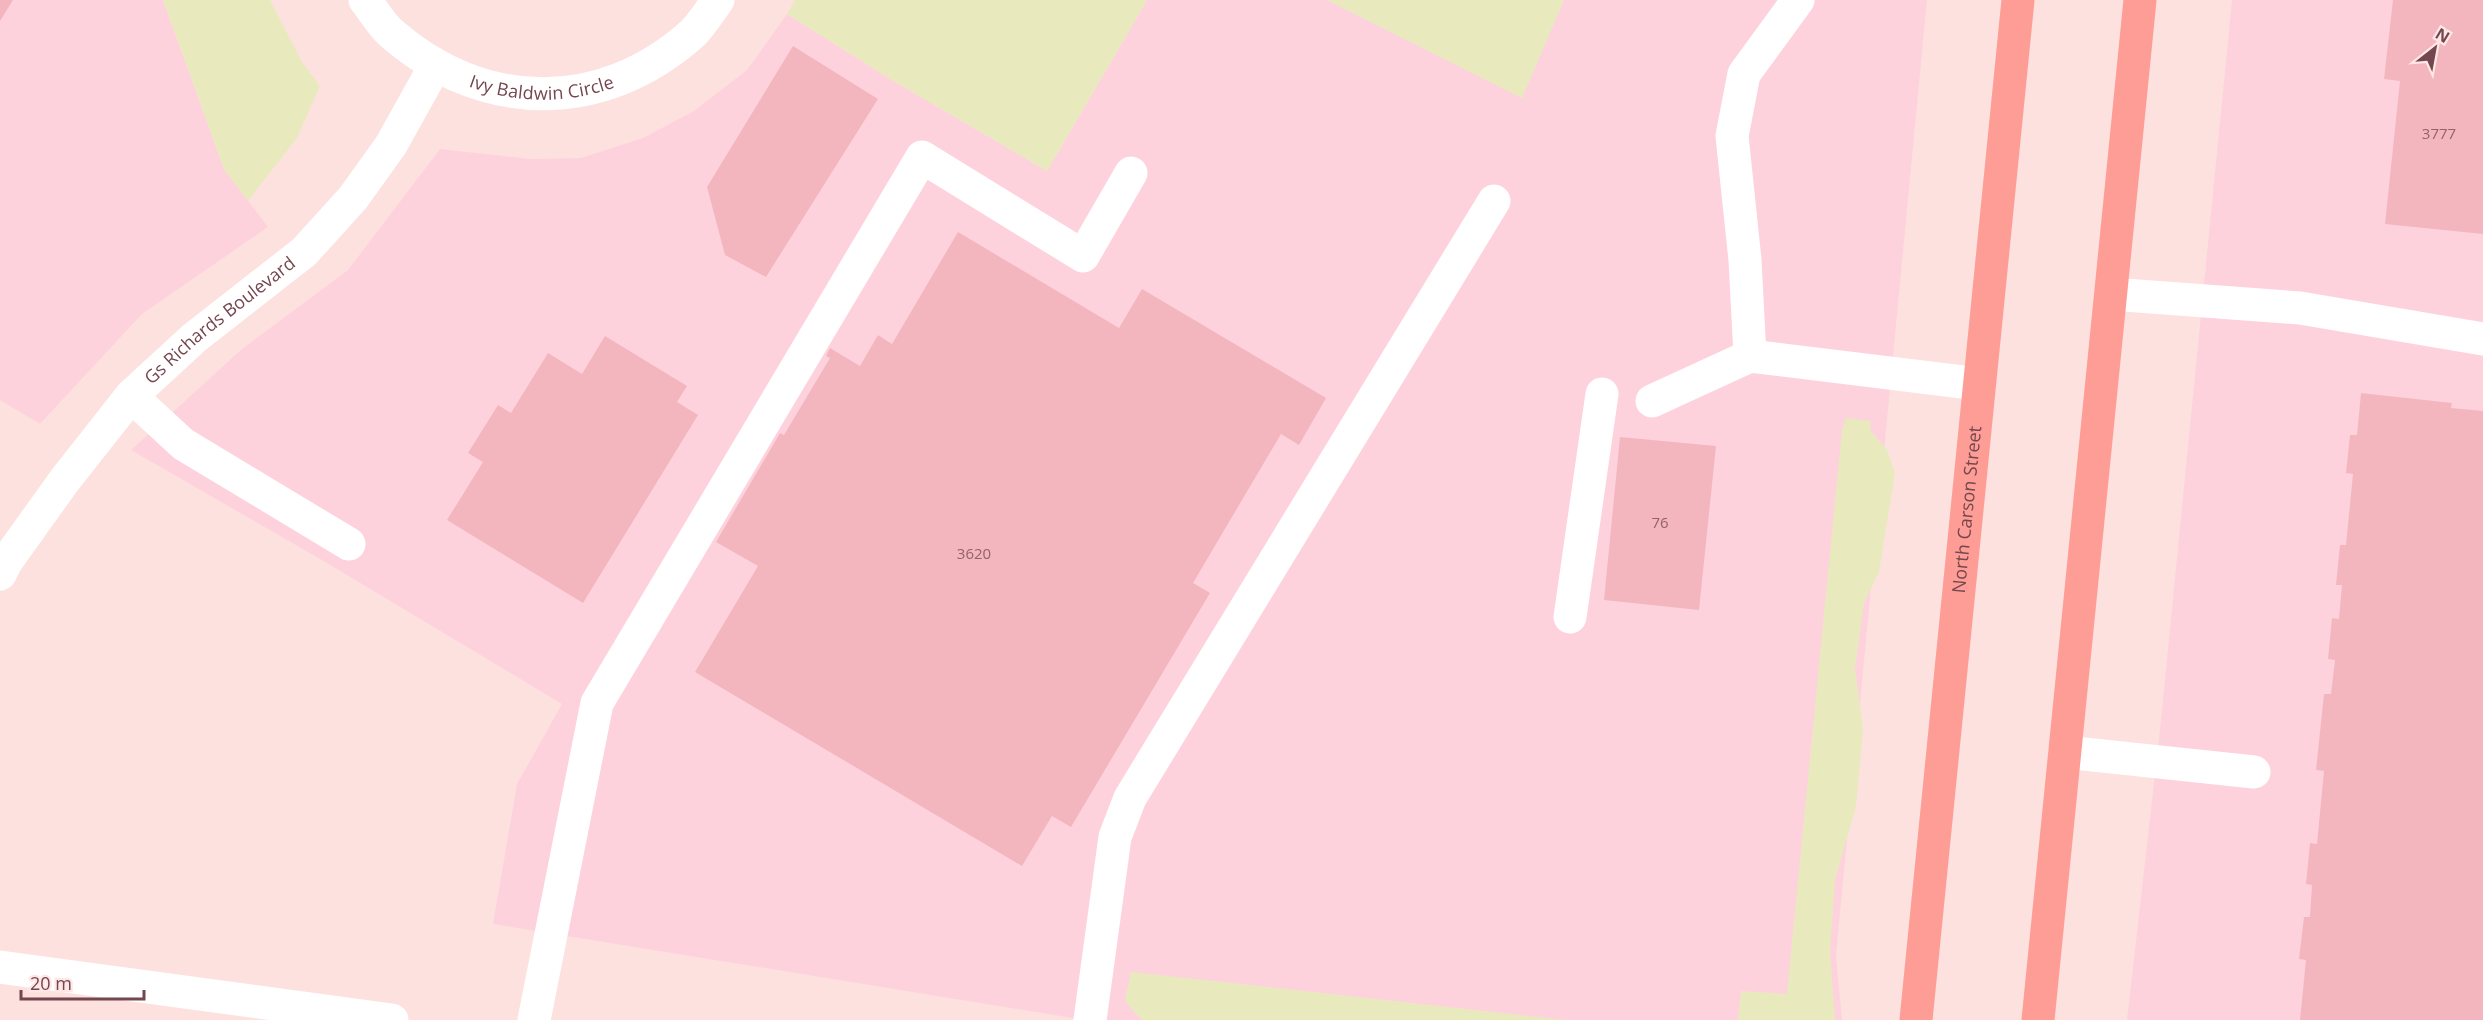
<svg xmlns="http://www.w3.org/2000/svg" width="2483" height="1020" viewBox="0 0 2483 1020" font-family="'Open Sans',sans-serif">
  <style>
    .commercial { fill: #fed2dd }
    .green { fill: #e8eabe }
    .building { fill: #f3b6bf }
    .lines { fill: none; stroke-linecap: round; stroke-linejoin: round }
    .minor { stroke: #fff; stroke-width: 33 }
    .major { stroke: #fe9d95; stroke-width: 33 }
    .labels { text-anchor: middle; stroke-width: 4.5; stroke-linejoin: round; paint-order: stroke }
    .number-label { font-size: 15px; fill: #94626b }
    .street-label { font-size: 18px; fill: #74464f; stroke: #ffe7e6 }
  </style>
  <rect width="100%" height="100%" fill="#fde1df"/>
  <g class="commercial">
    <path d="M0,0H163L224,169L268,227L142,314L40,424L0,400Z"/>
    <path d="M1147,0H1927L1836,955L1842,1020H1085L493,924L517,784L562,704L327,563L131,450L242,349L348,270L440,149L530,159L581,158L643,138L694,111L747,70L787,14L892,80L1047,171Z"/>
    <path d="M2232,0H2483V1020H2127L2160,730Z"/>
  </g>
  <g class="green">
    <path d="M163,0H270L302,62L320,86L297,138L248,201L224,169Z"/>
    <path d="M795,0H1147L1047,171L892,80L787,14Z"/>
    <path d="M1327,0H1564L1522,98Z"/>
    <path d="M1846,418L1870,421L1871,431L1887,450L1895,473L1879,572L1864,603L1855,669L1863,729L1856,807L1835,879L1830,951L1835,1020H1738L1741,991L1787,994L1842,430Z"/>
    <path d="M1131,972L1565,1020H1142L1125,1001Z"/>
  </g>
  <g class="building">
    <path d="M0,0H13L0,21Z"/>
    <path d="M2393,0H2483V234L2385,224L2400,81L2384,79Z"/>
    <path d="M793,46L878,99L766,277L725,255L707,187Z"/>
    <path d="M958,232L1119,328L1142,289L1326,398L1299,445L1281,434L1193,583L1210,593L1071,827L1052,816L1022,866L695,672L758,566L716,542L780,433L784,435L830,358L826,356L830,348L860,366L878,335L892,344Z"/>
    <path d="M605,336L687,386L677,402L698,415L583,603L447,520L483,462L468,453L498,405L511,413L548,353L582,374Z"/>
    <path d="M2361,393L2452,403L2451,408L2483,411V1020H2300L2306,960L2299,959L2304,917H2310L2312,885L2306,884L2310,843L2317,844L2324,771L2316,770L2324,694H2331L2335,660L2328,659L2332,618L2339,619L2342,585H2336L2340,545H2346L2353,474L2346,473L2350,435H2357Z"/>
    <path d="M1620,437L1716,446L1699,610L1604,600Z"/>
  </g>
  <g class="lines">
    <g class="minor">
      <path id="s1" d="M365,0C373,10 381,24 391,33C482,113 602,115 693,33C702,24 710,11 718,0"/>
      <path d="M2111,294L2300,308L2483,339"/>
      <path d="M1750,356L1745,260L1732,136L1744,74L1798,0"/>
      <path d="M131,396L183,444L349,544"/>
      <path d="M1652,401L1750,356L1979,384"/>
      <path id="s2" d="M0,574L6,562L64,481L131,396L194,338L304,252L353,198L391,145L435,66"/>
      <path d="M1570,617L1602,394"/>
      <path d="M2065,752L2254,772"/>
      <path d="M0,967L392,1020"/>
      <path d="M534,1020L597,703L922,157L1083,256L1131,173"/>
      <path d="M1090,1020L1115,837L1130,798L1494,201"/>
    </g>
    <g class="major">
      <path id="s3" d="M1916,1020L2018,0"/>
      <path d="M2038,1020L2140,0"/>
    </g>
  </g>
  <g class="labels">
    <g class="number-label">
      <text x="2439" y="139">3777</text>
      <text x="1660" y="528">76</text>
      <text x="974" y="559">3620</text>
    </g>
    <g class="street-label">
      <text dy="6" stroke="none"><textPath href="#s1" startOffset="208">Ivy Baldwin Circle</textPath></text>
      <text dy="6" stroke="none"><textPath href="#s2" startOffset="338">Gs Richards Boulevard</textPath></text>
      <text dy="6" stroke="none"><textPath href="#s3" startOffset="513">North Carson Street</textPath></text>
    </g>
  </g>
  <g transform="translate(2435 48) rotate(31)" stroke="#ffe7e6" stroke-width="4.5" paint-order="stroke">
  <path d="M0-4.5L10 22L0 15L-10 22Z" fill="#74464f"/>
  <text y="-9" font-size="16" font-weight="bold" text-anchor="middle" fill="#74464f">N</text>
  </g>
  <path d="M21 990v9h123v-9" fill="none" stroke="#74464f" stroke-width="3"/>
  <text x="30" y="990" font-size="18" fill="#74464f" stroke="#ffe7e6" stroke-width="4.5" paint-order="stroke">20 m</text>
</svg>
